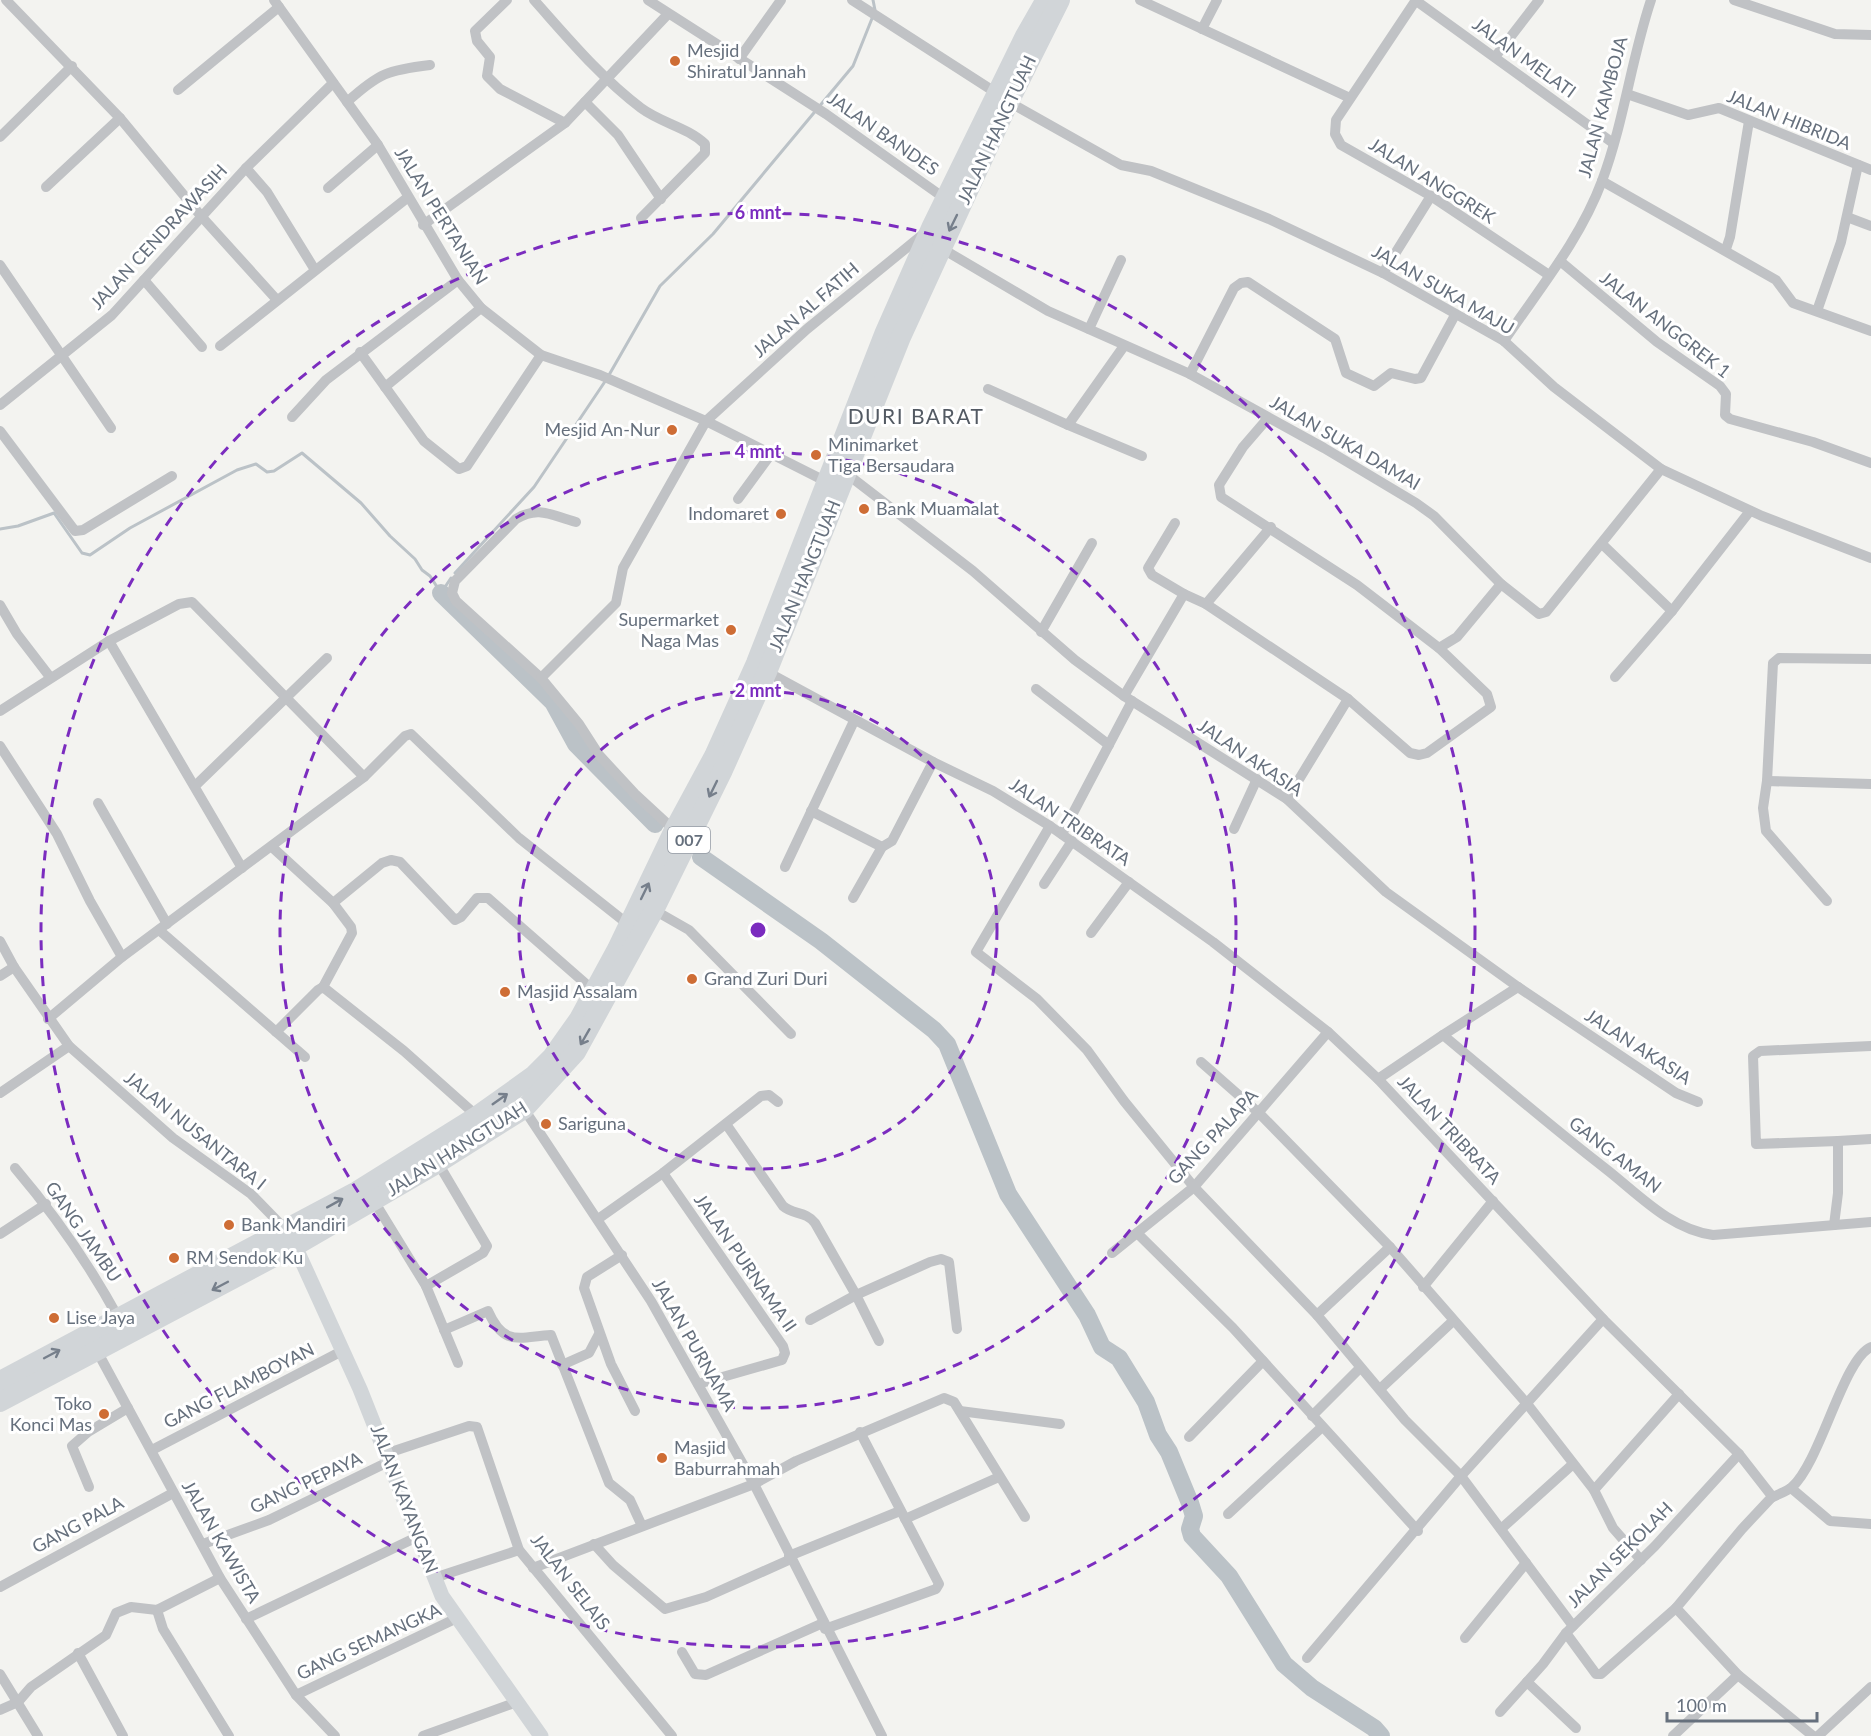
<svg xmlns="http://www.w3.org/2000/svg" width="1871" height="1736" viewBox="0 0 1871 1736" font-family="Lato,sans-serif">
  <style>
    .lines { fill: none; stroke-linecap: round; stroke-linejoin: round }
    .stream { stroke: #bbc2c7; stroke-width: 3 }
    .river { stroke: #bbc2c7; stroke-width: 18 }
    .street { stroke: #c0c2c5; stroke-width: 10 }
    .secondary { stroke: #d1d5d8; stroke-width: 15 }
    .highway { stroke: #d1d5d8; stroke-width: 20 }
    .oneway { stroke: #767f8b }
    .ring { fill: none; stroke: #7b2cbf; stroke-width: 3; stroke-dasharray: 10 8 }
    .poi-dot { fill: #ce6d35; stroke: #fff; stroke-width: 2 }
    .labels { text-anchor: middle; stroke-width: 6; stroke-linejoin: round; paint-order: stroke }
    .shield { fill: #fff; stroke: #949ba4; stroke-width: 1.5 }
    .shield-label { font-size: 16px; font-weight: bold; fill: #66707d }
    .poi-label { font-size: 18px; fill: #66707d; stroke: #fff; text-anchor: start }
    .street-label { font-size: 18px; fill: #66707d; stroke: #fff }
    .quarter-label { font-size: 21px; letter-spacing: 1.5px; fill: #535a63; stroke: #fff }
    .centre { fill: #7b2cbf; stroke: #fff; stroke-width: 3 }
    .ring-label { font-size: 18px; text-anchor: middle; font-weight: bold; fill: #7b2cbf; stroke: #fff; stroke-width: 6; stroke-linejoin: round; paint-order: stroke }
  </style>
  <rect width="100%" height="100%" fill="#f3f3f0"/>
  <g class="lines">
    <g class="stream">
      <path d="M873,0L875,10"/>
      <path d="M609,375L660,286L713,234L853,66L873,16"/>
      <path d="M0,529L18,526L54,513L82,553L90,555L130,528L237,470L256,464L267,472L274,471L302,453L361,503L390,536L415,559L422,570L430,576L441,593L451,578"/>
      <path d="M455,573L534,487L606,380"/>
    </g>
    <g class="river">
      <path d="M441,593L553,702L576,744L655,824"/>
      <path d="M701,857L821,941L934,1030L947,1044L1008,1194L1087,1315L1102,1347L1119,1358L1146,1402L1158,1435L1169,1452L1190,1503L1194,1516L1190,1529L1192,1536L1229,1576L1284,1664L1312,1688L1374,1728L1381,1736"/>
    </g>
    <g class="street">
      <path d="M6,0L120,118L201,216L277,300"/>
      <path d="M274,0L378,145L458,280L481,308L541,355L600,375L706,421L827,482"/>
      <path d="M507,0L475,31L477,41L490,57L487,76L500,89L565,123"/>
      <path d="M534,0C567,37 601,78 641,108C661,123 687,127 705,144V153L641,218"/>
      <path d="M648,0L826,114L947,200"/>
      <path d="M852,0L998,94"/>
      <path d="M1140,0L1350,98"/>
      <path d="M1415,0L1613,143"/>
      <path d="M1416,0L1336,120L1335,134L1341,145L1431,196L1549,275"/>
      <path d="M1734,0L1835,34L1871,35"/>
      <path d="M1202,29L1217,0"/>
      <path d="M1495,57L1539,0"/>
      <path d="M739,59L781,0"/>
      <path d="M178,90L279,7"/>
      <path d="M1627,94L1688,115L1719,108L1871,170"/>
      <path d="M347,102C379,73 388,70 430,65"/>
      <path d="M585,102L618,135L661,199"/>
      <path d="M1009,102L1121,165L1151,171L1269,219L1383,273L1504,341L1554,387L1661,469L1762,516L1871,558"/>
      <path d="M0,137L72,66"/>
      <path d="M246,168L267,192L315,270"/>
      <path d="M1602,181L1776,280L1793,303L1871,331"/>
      <path d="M46,187L120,118"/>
      <path d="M328,188L378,145"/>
      <path d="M1847,217L1871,226"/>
      <path d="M423,225L565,123L668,14"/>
      <path d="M941,248L1048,311L1190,374L1324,448L1416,503L1434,516L1501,584L1539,614L1546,612L1661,469"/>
      <path d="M1726,249L1730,237L1749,121"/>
      <path d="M1560,261L1657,342L1720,386L1726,394L1725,415L1730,419L1813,442L1871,463"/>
      <path d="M0,265L111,428"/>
      <path d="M1383,273L1431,196"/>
      <path d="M144,280L202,347"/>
      <path d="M1817,311L1841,242L1858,165"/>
      <path d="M1089,329L1121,260"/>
      <path d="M1504,341C1539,289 1580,240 1602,181C1624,122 1631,60 1651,0"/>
      <path d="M220,346L407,198"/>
      <path d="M360,352L424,441L459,469L467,466L541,355"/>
      <path d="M1190,374L1234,288L1241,283L1248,282L1335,339L1346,373L1374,386L1391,373L1415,379L1421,378L1455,315"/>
      <path d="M385,387L481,308"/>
      <path d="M988,389L1068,425L1124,346"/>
      <path d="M0,405L112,315L246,168L333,83"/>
      <path d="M292,417L326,380L458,280"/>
      <path d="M1268,418L1243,447L1219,485L1221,497L1357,585L1439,648L1457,637L1501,584"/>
      <path d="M1068,425L1142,456"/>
      <path d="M0,431L75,531L83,530L172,476"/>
      <path d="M847,474L973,571L1075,660L1124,696L1287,799L1386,892L1518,987L1676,1093L1698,1102"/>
      <path d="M738,499L771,454"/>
      <path d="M576,522C552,516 539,505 516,519L455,581L452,593L456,601L541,678L579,724L599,755L635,794L674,830"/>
      <path d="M1175,523L1148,568L1152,575L1184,594"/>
      <path d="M1602,544L1672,611"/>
      <path d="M1206,604L1271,527"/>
      <path d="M0,605L17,634L50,677"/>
      <path d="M1041,632L1092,543"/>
      <path d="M109,641L242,868"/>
      <path d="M767,672L933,762L993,791L1050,826L1213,942L1328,1032L1378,1079L1603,1319L1739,1454L1771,1495V1498L1742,1529L1676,1608L1738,1675L1813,1736"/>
      <path d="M1615,677L1672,611L1750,511"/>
      <path d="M541,678L616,603L623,568L706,421L807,329L926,232"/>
      <path d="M1036,689L1109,745"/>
      <path d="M1124,696L1184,594L1206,604L1348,699L1410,753L1419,755L1427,753L1491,707L1487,694L1439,648"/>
      <path d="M0,711L109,641L179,604L192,602L364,777"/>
      <path d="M0,746L57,834L90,901L122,957"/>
      <path d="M1767,781L1871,784"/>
      <path d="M195,786L327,658"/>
      <path d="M1287,799L1348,699"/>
      <path d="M98,803L167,924"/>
      <path d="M811,811L882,847"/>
      <path d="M1050,826L976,952L1037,999L1087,1050L1124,1101L1194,1187L1317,1315L1405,1420L1461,1476L1573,1626"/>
      <path d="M1234,829L1257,779"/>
      <path d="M1062,834L1132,701"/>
      <path d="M272,847L333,903L382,863L391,860L400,862L455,920L461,917L477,898H488L594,991"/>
      <path d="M785,867L854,721"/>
      <path d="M1044,884L1072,841"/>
      <path d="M853,898L882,847L892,841L933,762"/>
      <path d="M1827,901L1766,831L1763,808L1767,781L1773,663L1779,658L1871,659"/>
      <path d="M654,910L689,930L791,1034"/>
      <path d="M159,930L305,1057"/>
      <path d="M1091,933L1129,882"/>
      <path d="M0,941L14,967L69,1046L173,1138L251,1194L286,1230"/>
      <path d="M0,976L14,967"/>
      <path d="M323,987L352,933L351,927L333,903"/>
      <path d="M48,1019L122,957L364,777L405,736L411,734L519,838L629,925"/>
      <path d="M276,1032L318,990L323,987L404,1051L477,1116"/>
      <path d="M1443,1035L1518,987"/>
      <path d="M1201,1062L1259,1113L1390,1247L1528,1405L1594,1490L1679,1394"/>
      <path d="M1378,1079L1443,1035C1497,1080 1550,1126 1606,1169C1638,1194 1671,1230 1713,1235L1871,1222"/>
      <path d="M0,1093L69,1046"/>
      <path d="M524,1109L651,1301L754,1484L882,1736"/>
      <path d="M726,1124L783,1206C793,1215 806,1211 815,1223L856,1295L930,1262L941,1259L949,1262L957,1329"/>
      <path d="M1838,1141L1871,1139"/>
      <path d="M15,1168C55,1215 89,1264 119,1319"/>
      <path d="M663,1173L783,1346L785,1353L782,1360L698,1384"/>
      <path d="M374,1201L426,1286L458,1363"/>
      <path d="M598,1219L663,1173L761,1096L769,1095L778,1102"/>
      <path d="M1834,1225L1838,1193V1141L1756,1144L1753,1056L1760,1051L1871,1046"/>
      <path d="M1137,1233L1233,1328L1418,1531"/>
      <path d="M0,1234L46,1204"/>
      <path d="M1112,1253L1194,1187L1328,1032"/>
      <path d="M622,1255L587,1277L584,1288L611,1364L635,1411"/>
      <path d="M426,1286L483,1253L487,1246L438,1163"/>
      <path d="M1423,1287L1493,1201"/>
      <path d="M1317,1315L1390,1247"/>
      <path d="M810,1320L856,1295L879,1341"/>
      <path d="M444,1330L488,1311C504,1347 519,1337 551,1335L609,1483L630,1500L642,1526"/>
      <path d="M97,1351L220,1578L296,1695L335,1736"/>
      <path d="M562,1365L589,1353L599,1334"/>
      <path d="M1380,1389L1453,1321"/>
      <path d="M960,1411L1060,1424"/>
      <path d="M1312,1416L1360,1368"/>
      <path d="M1189,1437L1263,1361"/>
      <path d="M152,1450L342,1351"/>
      <path d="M385,1454L469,1426L477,1427L519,1550L672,1736"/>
      <path d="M89,1487L72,1446L88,1432L128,1408"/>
      <path d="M1791,1488L1830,1521L1871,1524"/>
      <path d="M1594,1490L1613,1528L1641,1560"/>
      <path d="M1771,1498C1778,1494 1786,1492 1792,1487C1821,1461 1843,1359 1871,1347"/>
      <path d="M1228,1514L1322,1427"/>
      <path d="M905,1519L999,1477"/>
      <path d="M1501,1529L1573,1464"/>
      <path d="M203,1544L269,1520L388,1462"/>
      <path d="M594,1544L613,1565L665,1609L706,1597L791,1559"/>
      <path d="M789,1556L900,1511"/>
      <path d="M533,1568L754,1484L796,1461L944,1398L954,1402L1025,1517"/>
      <path d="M434,1578L519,1550"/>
      <path d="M0,1587L173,1493"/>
      <path d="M157,1610L163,1629L229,1736"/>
      <path d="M246,1619L417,1537"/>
      <path d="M825,1629L936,1589L939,1584L860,1432"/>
      <path d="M1566,1633L1596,1674H1601L1676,1608"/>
      <path d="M1465,1638L1526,1563"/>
      <path d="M682,1652L695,1674L706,1675L823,1623"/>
      <path d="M78,1653L123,1736"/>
      <path d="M1307,1658L1461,1476L1603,1319"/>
      <path d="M0,1674L38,1736"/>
      <path d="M1527,1682L1576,1728"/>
      <path d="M296,1695L457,1618"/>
      <path d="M0,1710L18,1702L31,1687L106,1635L116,1613L131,1607L157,1610L220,1578"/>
      <path d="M1500,1712L1543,1664L1566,1633L1655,1546L1739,1454"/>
      <path d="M423,1736L517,1702"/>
      <path d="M1673,1736L1738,1675"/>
      <path d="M1818,1736L1871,1687"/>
    </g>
    <path class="secondary" d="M295,1246L360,1389L442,1596L541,1736"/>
    <g class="highway">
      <path d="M0,1381L357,1191L477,1116L533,1076L552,1057L579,1019L617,949L674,830L714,756L756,663L885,332L931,228L1025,36L1045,1"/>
      <path d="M0,1402L295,1246L438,1163L524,1109L576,1052L654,910L723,770L767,672L901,337L1009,102L1060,0"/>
    </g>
  </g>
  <defs><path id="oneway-shaft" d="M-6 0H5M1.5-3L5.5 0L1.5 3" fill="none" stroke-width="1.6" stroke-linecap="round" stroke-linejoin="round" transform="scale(1.5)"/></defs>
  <g class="oneway">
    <use href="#oneway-shaft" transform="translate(953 223) rotate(116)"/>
    <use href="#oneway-shaft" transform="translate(713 789) rotate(116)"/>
    <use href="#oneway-shaft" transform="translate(645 891) rotate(-64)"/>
    <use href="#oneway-shaft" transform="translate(585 1037) rotate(120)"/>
    <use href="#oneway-shaft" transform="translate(500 1099) rotate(-35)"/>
    <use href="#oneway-shaft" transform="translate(335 1203) rotate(-29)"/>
    <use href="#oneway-shaft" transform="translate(220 1286) rotate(152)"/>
    <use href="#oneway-shaft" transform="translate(52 1354) rotate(-28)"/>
  </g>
  <g class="ring">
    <circle cx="758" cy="930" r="239"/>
    <circle cx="758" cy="930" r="478"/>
    <circle cx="758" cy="930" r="717"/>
  </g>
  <g class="poi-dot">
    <circle cx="675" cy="61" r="6"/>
    <circle cx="672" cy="430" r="6"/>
    <circle cx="816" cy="455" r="6"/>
    <circle cx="864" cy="509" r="6"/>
    <circle cx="781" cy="514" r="6"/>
    <circle cx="731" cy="630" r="6"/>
    <circle cx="692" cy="979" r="6"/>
    <circle cx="505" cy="992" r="6"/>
    <circle cx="546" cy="1124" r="6"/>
    <circle cx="229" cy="1225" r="6"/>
    <circle cx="174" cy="1258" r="6"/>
    <circle cx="54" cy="1318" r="6"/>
    <circle cx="104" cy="1414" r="6"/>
    <circle cx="662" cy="1458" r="6"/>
  </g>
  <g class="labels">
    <rect class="shield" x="668" y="827" width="42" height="26" rx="4.5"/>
    <g class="shield-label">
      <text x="689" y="846">007</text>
    </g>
    <g class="poi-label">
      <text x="687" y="57">Mesjid<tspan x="687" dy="21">Shiratul Jannah</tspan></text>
      <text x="660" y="436" text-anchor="end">Mesjid An-Nur</text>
      <text x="828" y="451">Minimarket<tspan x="828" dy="21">Tiga Bersaudara</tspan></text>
      <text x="876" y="515">Bank Muamalat</text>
      <text x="769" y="520" text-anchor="end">Indomaret</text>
      <text x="719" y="626" text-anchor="end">Supermarket<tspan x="719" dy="21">Naga Mas</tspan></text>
      <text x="704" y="985">Grand Zuri Duri</text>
      <text x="517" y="998">Masjid Assalam</text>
      <text x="558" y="1130">Sariguna</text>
      <text x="241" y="1231">Bank Mandiri</text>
      <text x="186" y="1264">RM Sendok Ku</text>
      <text x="66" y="1324">Lise Jaya</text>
      <text x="92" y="1410" text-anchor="end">Toko<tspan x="92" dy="21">Konci Mas</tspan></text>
      <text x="674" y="1454">Masjid<tspan x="674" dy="21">Baburrahmah</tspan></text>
    </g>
    <g class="street-label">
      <text transform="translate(1524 58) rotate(36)" y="6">JALAN MELATI</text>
      <text transform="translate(1603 107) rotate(-75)" y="6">JALAN KAMBOJA</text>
      <text transform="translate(1789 120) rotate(22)" y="6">JALAN HIBRIDA</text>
      <text transform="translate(997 130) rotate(-65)" y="6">JALAN HANGTUAH</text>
      <text transform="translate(883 134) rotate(35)" y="6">JALAN BANDES</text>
      <text transform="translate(1432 181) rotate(32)" y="6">JALAN ANGGREK</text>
      <text transform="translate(441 216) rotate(58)" y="6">JALAN PERTANIAN</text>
      <text transform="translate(159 237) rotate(-47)" y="6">JALAN CENDRAWASIH</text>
      <text transform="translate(1443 290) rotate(30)" y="6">JALAN SUKA MAJU</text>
      <text transform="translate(806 310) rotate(-41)" y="6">JALAN AL FATIH</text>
      <text transform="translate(1665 325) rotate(38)" y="6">JALAN ANGGREK 1</text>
      <text transform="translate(1345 443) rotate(30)" y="6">JALAN SUKA DAMAI</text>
      <text transform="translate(805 576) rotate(-68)" y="6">JALAN HANGTUAH</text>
      <text transform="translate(1250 758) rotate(34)" y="6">JALAN AKASIA</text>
      <text transform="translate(1070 822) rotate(34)" y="6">JALAN TRIBRATA</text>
      <text transform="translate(1638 1047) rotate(33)" y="6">JALAN AKASIA</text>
      <text transform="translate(1449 1130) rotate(47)" y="6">JALAN TRIBRATA</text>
      <text transform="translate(195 1131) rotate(39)" y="6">JALAN NUSANTARA I</text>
      <text transform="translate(1213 1137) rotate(-47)" y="6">GANG PALAPA</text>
      <text transform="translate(457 1149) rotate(-32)" y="6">JALAN HANGTUAH</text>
      <text transform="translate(1615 1155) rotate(38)" y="6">GANG AMAN</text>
      <text transform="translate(83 1232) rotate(55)" y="6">GANG JAMBU</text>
      <text transform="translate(745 1263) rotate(55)" y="6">JALAN PURNAMA II</text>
      <text transform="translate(694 1345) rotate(60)" y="6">JALAN PURNAMA</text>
      <text transform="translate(239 1386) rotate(-27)" y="6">GANG FLAMBOYAN</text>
      <text transform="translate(306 1483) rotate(-25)" y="6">GANG PEPAYA</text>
      <text transform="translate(404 1499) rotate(69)" y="6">JALAN KAYANGAN</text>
      <text transform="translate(78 1525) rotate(-28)" y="6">GANG PALA</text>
      <text transform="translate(221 1542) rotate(60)" y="6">JALAN KAWISTA</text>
      <text transform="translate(1620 1555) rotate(-45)" y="6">JALAN SEKOLAH</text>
      <text transform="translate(570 1582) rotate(52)" y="6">JALAN SELAIS</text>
      <text transform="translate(369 1642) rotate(-25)" y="6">GANG SEMANGKA</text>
    </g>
    <g class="quarter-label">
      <text x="916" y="424">DURI BARAT</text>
    </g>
  </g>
  <circle cx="758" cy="930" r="9" class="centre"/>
  <g class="ring-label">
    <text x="758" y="219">6 mnt</text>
    <text x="758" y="458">4 mnt</text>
    <text x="758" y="697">2 mnt</text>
  </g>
  <path d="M1667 1712v9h150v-9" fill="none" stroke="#66707d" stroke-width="3"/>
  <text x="1676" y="1712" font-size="18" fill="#66707d" stroke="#ffffff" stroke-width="4.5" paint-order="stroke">100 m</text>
</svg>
